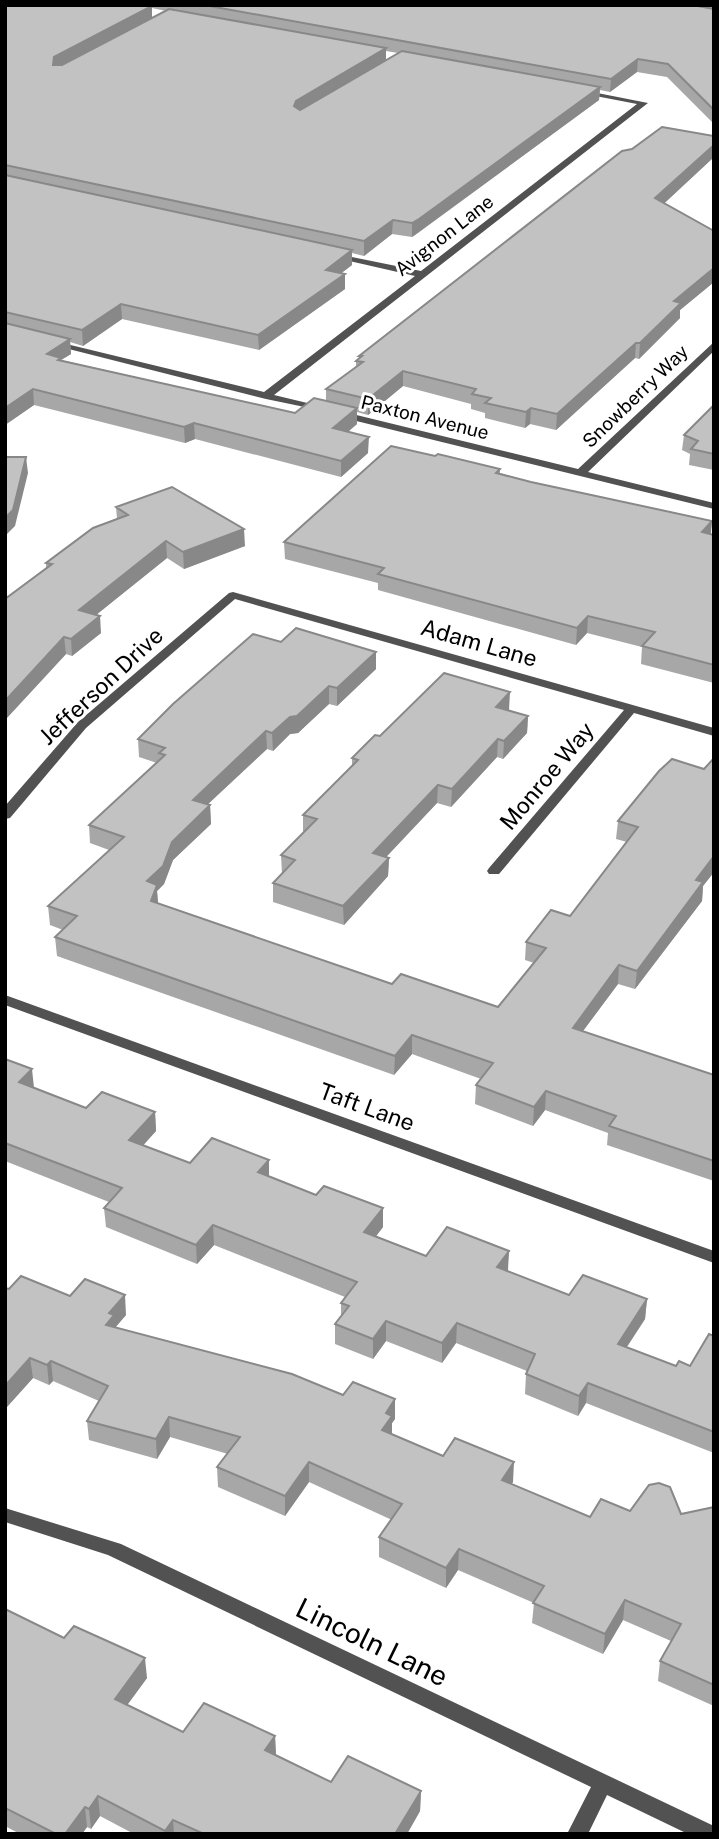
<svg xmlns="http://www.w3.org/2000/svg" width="719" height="1839" viewBox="0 0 719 1839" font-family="'Public Sans',sans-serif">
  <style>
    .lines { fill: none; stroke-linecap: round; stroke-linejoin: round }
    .minor { fill: #525252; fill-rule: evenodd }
    .wall { fill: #a7a7a7; fill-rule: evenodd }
    .shaded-wall { fill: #888 }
    .building { fill: #c2c2c2; stroke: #888; stroke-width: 2 }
    .labels { text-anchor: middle; stroke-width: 6; stroke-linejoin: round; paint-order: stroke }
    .far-street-label { font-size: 19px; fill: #000; stroke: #fff }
    .street-label { font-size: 23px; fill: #000; stroke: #fff }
    .near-street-label { font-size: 28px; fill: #000; stroke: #fff }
  </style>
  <rect width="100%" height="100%" fill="#fff"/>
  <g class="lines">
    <g class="minor">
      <path d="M577,89L648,103L274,395L324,407V411L266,399L49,344L54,341L264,392L415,276L332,257V253L421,271L637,104L580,93H577Z"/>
      <path d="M714,342V351L588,472L714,503V509L336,416L335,414L340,411L578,469Z"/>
      <path d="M233,592L714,728V736L634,713L499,874H489L487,871L489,868L624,710L235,599L86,728L10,818L5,819V806L78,722L229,593Z"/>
      <path d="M5,995L714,1251V1263L5,1005Z"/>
      <path d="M5,1508L121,1544L714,1826V1834H688L607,1795L588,1834H567L591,1787L108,1555L5,1522Z"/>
    </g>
  </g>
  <g class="wall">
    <path d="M5,5H714V124L667,77L637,72L610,92L600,90L599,100L418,233L412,237L392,234L364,256L352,253V265L341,273L345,289L259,350L122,319L83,346L70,342L71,354L61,360L295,413L326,401V389L356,368V361L359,358V356L714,157L664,203L714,231V282L680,310V318L639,359L635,358L556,430L530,424L525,428L485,418V413L471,409V404L403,386L368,415L357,412V424L348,432L368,453L341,477L195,439L185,443L34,405L5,425ZM152,8L166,11L152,18ZM386,51L398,53L386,60Z"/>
    <path d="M714,405V470L689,465L690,454L682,450L684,435Z"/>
    <path d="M500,469V473L531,482L712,521L711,534L714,535V683L641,664L642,647L587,633L576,645L378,590V583L285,559L284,542Z"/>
    <path d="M116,507L245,546L184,569L167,558L96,615L101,633L72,656L66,654L5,720V599L46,569V563L117,519Z"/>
    <path d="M281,642L376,652V669L337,706L329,704L298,733L290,734L273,751L267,749L207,805H210L211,824L173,860L164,884L157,891L158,903L392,984L498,1007L534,963L525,960L526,942L570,916L627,842L616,839L618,821L704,769L714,758V872L703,886L702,901L635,989L618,984L583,1031L714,1075V1181L607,1145L608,1133L545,1110L533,1126L475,1104L476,1085L481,1079L412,1054L394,1075L57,956L55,937L63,930L50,925L48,906L109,850L90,843L89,825L157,763L139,757L138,739Z"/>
    <path d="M509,710L528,716L527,733L503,759L497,757L451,807L437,803L386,857L389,858L388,876L344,925L273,902V883L282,874L281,855L303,833V815L352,766V758L380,736Z"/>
    <path d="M5,1059L34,1088L86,1108L155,1112L156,1131L143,1145L190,1163L269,1177L383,1227L376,1236L426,1256L509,1251L507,1271L569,1295L647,1299L645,1319L627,1347L676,1366H690L714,1336V1453L586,1403L578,1416L525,1394L526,1374L527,1371L456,1343L442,1363L386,1341L373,1359L335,1344V1324L341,1316V1303L345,1297L214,1245L197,1264L106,1227L104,1208L109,1202L5,1161Z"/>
    <path d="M5,1288L9,1289L70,1296L126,1315L115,1327L343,1395L395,1399V1419L392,1423V1435L443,1456L513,1482L511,1484L590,1517L630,1511L681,1514L714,1507V1706L658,1681L660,1661L671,1641L623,1620L603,1654L532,1623L534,1603L458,1570L446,1588L379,1557V1537L392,1520L309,1482L285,1516L218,1487L217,1467L228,1454L170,1437L157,1459L89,1440L87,1421L99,1401L53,1381L49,1385L33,1378L6,1408H5Z"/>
    <path d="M5,1609L147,1678L127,1705L183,1732L275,1736L276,1756L331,1782L421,1791L420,1811L407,1834H134L100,1816L91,1829L87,1827L82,1834H20L5,1826Z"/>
  </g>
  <g class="shaded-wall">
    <path d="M152,6V18L55,70L53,65L54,57Z"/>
    <path d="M386,48V61L297,115L294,106L296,101Z"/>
    <path d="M638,59L637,72L610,92L611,79Z"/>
    <path d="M600,87L599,100L412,237V223Z"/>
    <path d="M714,145V157L654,213L655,198Z"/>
    <path d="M393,220L392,234L364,256V241Z"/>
    <path d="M352,250V265L326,285V270Z"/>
    <path d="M714,268V282L680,310V318L639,359L640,343L674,301Z"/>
    <path d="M345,274V289L259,350L258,335Z"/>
    <path d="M121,304L122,319L83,346L82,330Z"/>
    <path d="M70,339L71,354L61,360L47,354Z"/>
    <path d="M636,343L635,358L556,430L557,414Z"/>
    <path d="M403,371V386L368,415V399Z"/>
    <path d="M33,389L34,405L5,425V408Z"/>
    <path d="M357,408V424L333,444V428Z"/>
    <path d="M531,408L530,424L525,428L526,412Z"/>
    <path d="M194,423L195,439L185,443L184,427Z"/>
    <path d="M369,437L368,453L341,477V461Z"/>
    <path d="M26,457L28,473L15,526L5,536V518Z"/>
    <path d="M712,521L710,538L702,532Z"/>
    <path d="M244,529L245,546L184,569L183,552Z"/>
    <path d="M166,541L167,558L81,627L79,610Z"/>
    <path d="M100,616L101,633L72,656L71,639Z"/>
    <path d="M588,616L587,633L576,645L577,628Z"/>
    <path d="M64,637L66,654L5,720V701Z"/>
    <path d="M376,652V669L337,706V688Z"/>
    <path d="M329,686V704L298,733L290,734L273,751L272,733L290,717Z"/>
    <path d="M510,692L509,710L496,724V707Z"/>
    <path d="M528,716L527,733L503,759L504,741Z"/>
    <path d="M266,731L267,749L193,818V800Z"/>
    <path d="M498,739L497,757L451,807L452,789Z"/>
    <path d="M438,785L437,803L373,871V853Z"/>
    <path d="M210,805L211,824L173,860L164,884L157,891L158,903L152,920L147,881L172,842Z"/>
    <path d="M714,856V872L703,886L702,901L635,989L637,971L696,880Z"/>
    <path d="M389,858L388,876L344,925L343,906Z"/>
    <path d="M619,965L618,984L571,1047L573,1028Z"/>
    <path d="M412,1035V1054L394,1075L395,1056Z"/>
    <path d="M32,1069L34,1088L19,1082Z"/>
    <path d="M546,1091L545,1110L533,1126L534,1107Z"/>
    <path d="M155,1112L156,1131L131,1159L129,1140Z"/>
    <path d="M269,1160V1179L258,1172Z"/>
    <path d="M383,1208V1227L364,1252V1232Z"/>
    <path d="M213,1225L214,1245L197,1264L196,1245Z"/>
    <path d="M509,1251L508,1270L496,1287L497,1267Z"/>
    <path d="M125,1295L126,1315L115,1328L106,1325L109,1313Z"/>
    <path d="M647,1299L645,1319L616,1363L618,1344Z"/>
    <path d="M386,1321V1341L373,1359V1339Z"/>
    <path d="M457,1323L456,1343L442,1363V1343Z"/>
    <path d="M30,1358L33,1378L6,1408L5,1386Z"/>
    <path d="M51,1361L53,1381L49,1385L47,1365Z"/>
    <path d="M588,1383L586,1403L578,1416L579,1396Z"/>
    <path d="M395,1399V1419L392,1423V1435L382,1430L386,1413Z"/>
    <path d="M169,1417L170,1437L157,1459L156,1439Z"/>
    <path d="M309,1462V1482L285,1516V1496Z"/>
    <path d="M514,1462L513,1482L501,1500L502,1480Z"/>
    <path d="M459,1549L458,1570L446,1588V1568Z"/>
    <path d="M625,1600L623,1620L603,1654L605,1634Z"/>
    <path d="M145,1658L147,1678L117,1719L115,1699Z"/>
    <path d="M275,1736L276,1756L265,1750Z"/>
    <path d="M421,1791L420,1811L407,1834H395Z"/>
    <path d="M98,1796L100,1816L91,1829L89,1809Z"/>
    <path d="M85,1807L87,1827L82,1834H65Z"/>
    <path d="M173,1820L174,1834H166L165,1831Z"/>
  </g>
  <g class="building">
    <path d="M5,5L152,6L54,57L53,65H62L169,9L386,48L296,101L294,106L300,110L402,51L600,87L419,219L412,223L393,220L364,241L5,165Z"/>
    <path d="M204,5H692L714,9V110L668,64L638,59L611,79Z"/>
    <path d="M662,127L714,136V145L655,198L714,231V268L674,301L681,303L640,343H636L557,414L531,408L526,412L485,403L491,398L472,394L476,389L403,371L368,399L326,389L363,362L356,361L362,356H359L622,151L632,149Z"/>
    <path d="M5,175L352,250L326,270L345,274L258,335L121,304L82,330L5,312Z"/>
    <path d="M5,323L70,339L47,354L61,358L58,360L295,413L314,398L357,408L333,428L369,437L341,461L194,423L184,427L33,389L5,408Z"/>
    <path d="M714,405V454L691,449L698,441L684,435Z"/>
    <path d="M391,446L435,456L438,454L500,469L496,473L531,482L712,521L702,532L714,535V665L642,646L655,632L588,616L577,628L378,574L384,568L284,542Z"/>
    <path d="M5,457H26L13,510L5,518Z"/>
    <path d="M172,487L244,529L183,552L166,541L79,610L100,616L71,639L64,637L5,701V599L52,564L46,563L93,528L128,515L116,507Z"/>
    <path d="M296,628L376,652L337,688L329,686L297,716L290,717L272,733L266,731L193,800L210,805L172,842L163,866L147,881L157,885L151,901L392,984L401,974L498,1007L546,948L526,942L551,910L570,916L638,827L618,821L659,771L672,759L704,769L714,758V856L696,880L703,882L637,971L619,965L573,1028L714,1075V1161L609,1126L616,1116L546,1091L534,1107L476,1085L493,1063L412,1035L395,1056L55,937L77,916L48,906L124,837L89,825L165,755L159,753L165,748L138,739L173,704L253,634L281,642Z"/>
    <path d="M444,673L510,692L496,707L528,716L504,741L498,739L452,789L438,785L373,853L389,858L343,906L273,883L295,860L281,855L317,819L303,815L358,760L352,758L375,735L380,736Z"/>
    <path d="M5,1059L32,1069L19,1082L86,1108L102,1092L155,1112L129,1140L190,1163L212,1138L269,1160L258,1172L316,1195L324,1186L383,1208L364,1232L426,1256L447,1227L509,1251L497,1267L569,1295L583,1275L647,1299L618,1344L676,1366L679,1361L690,1366L709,1334L714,1336V1432L588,1383L579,1396L526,1374L535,1354L457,1323L442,1343L386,1321L373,1339L335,1324L349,1306L341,1303L357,1282L213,1225L196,1245L104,1208L122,1188L5,1143Z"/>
    <path d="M21,1276L70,1296L85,1279L125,1295L109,1313L114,1315L106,1325L292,1374L343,1395L353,1382L395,1399L386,1413L392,1416L382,1430L443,1456L455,1438L514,1462L502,1480L590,1517L601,1499L630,1511L649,1485L659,1483L670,1487L681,1514L714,1507V1685L660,1661L681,1624L625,1600L605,1634L533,1603L544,1586L459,1549L446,1568L379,1537L402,1504L309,1462L285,1496L217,1467L240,1437L169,1417L156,1439L87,1421L108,1386L51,1361L47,1365L30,1358L5,1386V1288L9,1289Z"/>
    <path d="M5,1609L64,1638L74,1626L145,1658L115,1699L183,1732L204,1703L275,1736L265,1750L331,1782L348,1756L421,1791L395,1834H204L173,1820L165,1831L98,1796L89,1809L85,1807L65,1834H56L5,1808Z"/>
  </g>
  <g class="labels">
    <g class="far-street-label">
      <text transform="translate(444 235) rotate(-38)" y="7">Avignon Lane</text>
      <text transform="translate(635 396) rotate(-44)" y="7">Snowberry Way</text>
      <text transform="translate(425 417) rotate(14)" y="7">Paxton Avenue</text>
    </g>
    <g class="street-label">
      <text transform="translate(479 643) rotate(16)" y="8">Adam Lane</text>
      <text transform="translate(101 686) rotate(-43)" y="8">Jefferson Drive</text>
      <text transform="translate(547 776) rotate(-50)" y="8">Monroe Way</text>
      <text transform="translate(367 1107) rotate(20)" y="8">Taft Lane</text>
    </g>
    <g class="near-street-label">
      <text transform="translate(372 1642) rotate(26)" y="10">Lincoln Lane</text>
    </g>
  </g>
  <rect width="719" height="1839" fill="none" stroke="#000000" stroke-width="14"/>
</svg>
